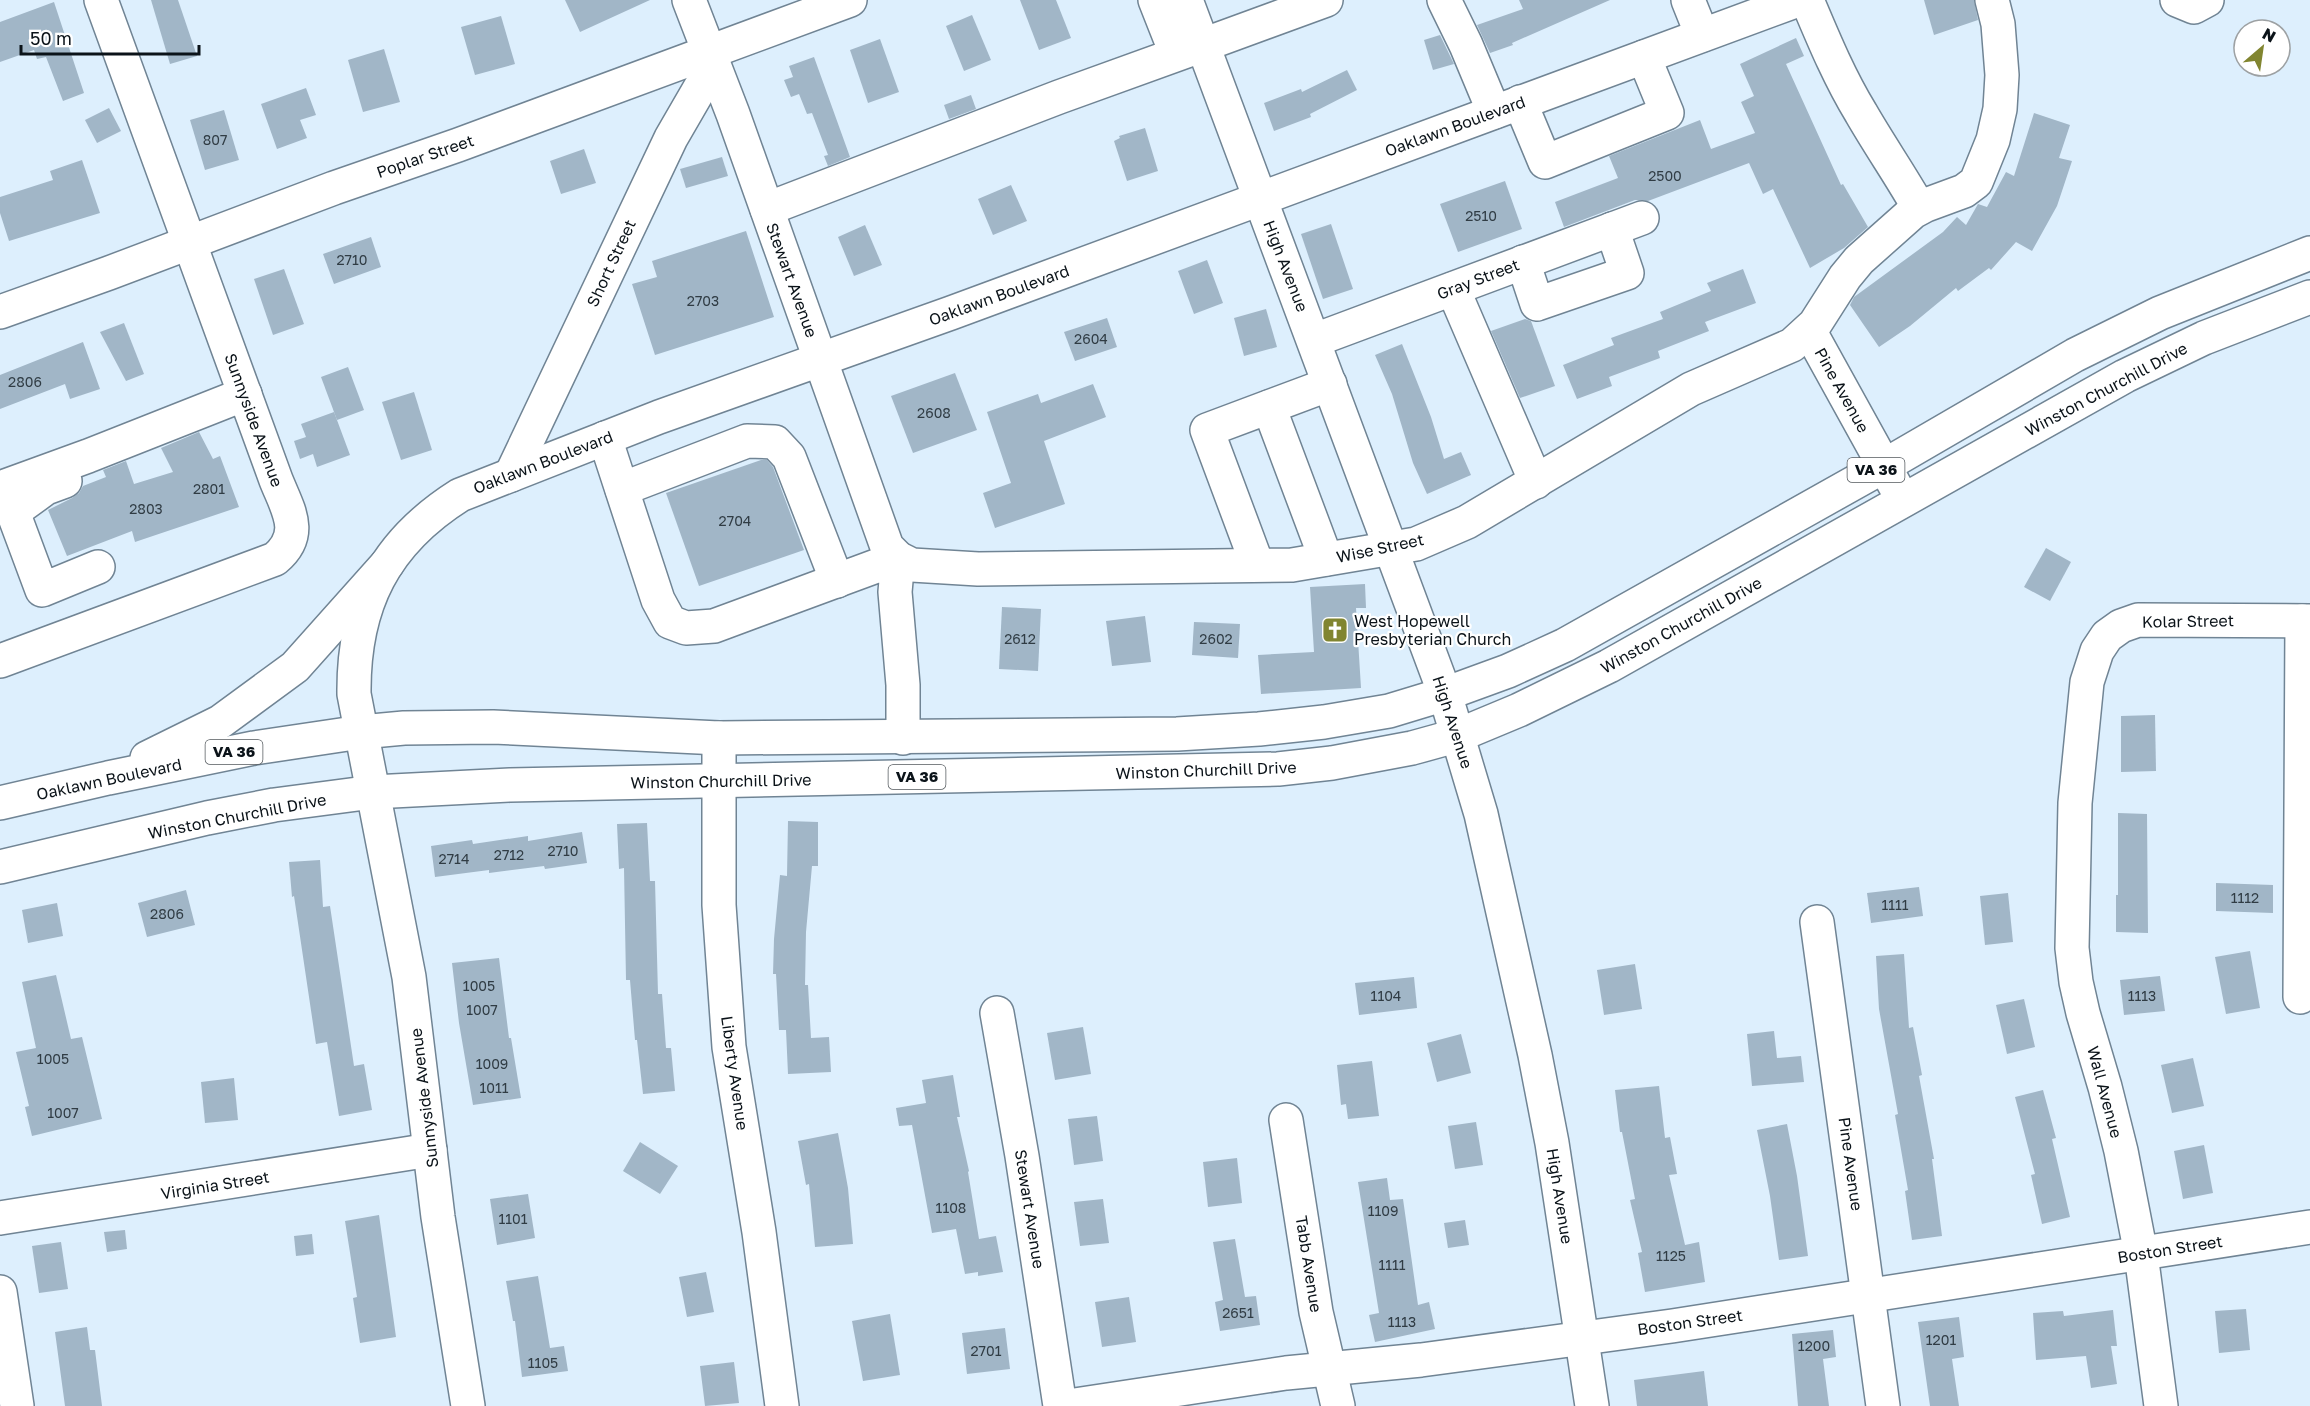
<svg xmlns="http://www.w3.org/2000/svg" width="2310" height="1406" viewBox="0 0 2310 1406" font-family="'Golos Text',sans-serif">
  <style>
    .building { fill: #a1b6c7 }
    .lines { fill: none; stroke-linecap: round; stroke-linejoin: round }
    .minor-casing { stroke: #708494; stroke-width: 36 }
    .major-casing { stroke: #708494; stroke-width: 36 }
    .highway-casing { stroke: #708494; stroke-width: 36 }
    .minor { stroke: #fff; stroke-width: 33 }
    .major { stroke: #fff; stroke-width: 33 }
    .highway { stroke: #fff; stroke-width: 33 }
    .labels { text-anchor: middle; stroke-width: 4.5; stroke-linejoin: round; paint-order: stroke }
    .number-label { font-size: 14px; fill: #303c44 }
    .shield { fill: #fff; stroke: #545a5e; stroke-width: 1.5 }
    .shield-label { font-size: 15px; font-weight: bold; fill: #0b1319 }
    .street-label { font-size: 16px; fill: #0b1319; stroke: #fff }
    .poi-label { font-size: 16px; fill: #0b1319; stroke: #fff; text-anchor: start }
  </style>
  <rect width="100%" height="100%" fill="#ddeffd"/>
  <g class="building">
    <path d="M151,0H178L197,56L170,64Z"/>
    <path d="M565,0H650L580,32Z"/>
    <path d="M1020,0H1056L1071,38L1039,50Z"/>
    <path d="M1519,0H1610L1512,43L1513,45L1490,53L1477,25L1523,9Z"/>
    <path d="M1924,0H1974L1978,20L1934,35Z"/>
    <path d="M54,2L84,93L63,101L46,57L37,59L34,50L0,62V22Z"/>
    <path d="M972,15L991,60L964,71L946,26Z"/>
    <path d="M501,16L515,64L475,75L461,27Z"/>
    <path d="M1440,35L1454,64L1433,70L1424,40Z"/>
    <path d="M1796,38L1804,56L1786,64L1841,185L1843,184L1868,227L1844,248L1810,268L1773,189L1763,194L1749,163L1648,201L1635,200L1564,227L1555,202L1618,178L1609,156L1700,120L1711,149L1755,133L1741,102L1754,96L1740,64Z"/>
    <path d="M880,39L899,92L868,103L850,50Z"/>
    <path d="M384,49L400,102L363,112L348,60Z"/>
    <path d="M814,57L850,157L828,166L824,156L828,155L812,113L807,114L799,94L791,97L784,80L793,77L789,66Z"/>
    <path d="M1347,70L1357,90L1310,114L1311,117L1274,131L1264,103L1301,89L1302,92Z"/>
    <path d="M306,88L316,115L300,120L307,138L277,149L261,104Z"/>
    <path d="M971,95L976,109L949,119L944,105Z"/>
    <path d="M109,108L121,131L97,143L85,120Z"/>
    <path d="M224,110L239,160L205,170L190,120Z"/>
    <path d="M2034,113L2070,125L2059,158L2072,161L2057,206L2032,251L2016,242L1991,270L1989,268L1958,291L1956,288L1910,326L1879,347L1850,305L1854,297L1943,232L1957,217L1966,225L1978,204L1987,207L2006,172L2014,176Z"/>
    <path d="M1145,128L1158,171L1127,181L1114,141L1120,138L1119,136Z"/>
    <path d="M584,149L596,183L561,194L550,161Z"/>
    <path d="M722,157L728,176L686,188L680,169Z"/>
    <path d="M82,160L100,213L9,241L0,213V197L53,180L50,171Z"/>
    <path d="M1505,181L1522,229L1458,252L1440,204Z"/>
    <path d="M1011,185L1027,221L993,235L978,199Z"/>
    <path d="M1331,224L1353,289L1323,299L1301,234Z"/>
    <path d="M865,225L882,265L854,276L838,237Z"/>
    <path d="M746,231L774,317L655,355L632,284L657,277L652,261Z"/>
    <path d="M371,237L381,267L334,284L323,254Z"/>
    <path d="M1207,260L1223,303L1194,314L1178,271Z"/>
    <path d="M284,269L304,324L273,335L254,279Z"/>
    <path d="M1743,269L1756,303L1705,322L1709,331L1658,351L1660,358L1609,377L1612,386L1577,399L1563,365L1614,345L1611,338L1663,319L1660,312L1711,291L1707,283Z"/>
    <path d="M1266,309L1277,347L1244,356L1234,318Z"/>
    <path d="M1107,318L1117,347L1075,361L1064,332Z"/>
    <path d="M1525,319L1531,321L1555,386L1520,398L1491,331Z"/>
    <path d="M124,323L144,374L126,381L100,332Z"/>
    <path d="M83,342L100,389L70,399L65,384L0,409V375Z"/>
    <path d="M1402,344L1431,417L1444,459L1461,452L1471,475L1427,494L1413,463L1392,394L1375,355Z"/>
    <path d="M348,367L364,410L337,420L321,377Z"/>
    <path d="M955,373L977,430L913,453L891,396Z"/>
    <path d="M1093,384L1106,417L1044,441L1065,504L995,528L983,493L1011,483L987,412L1038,394L1041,403Z"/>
    <path d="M414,392L432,450L401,460L382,402Z"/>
    <path d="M334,412L350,455L317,467L313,454L300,459L294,441L306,437L301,424Z"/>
    <path d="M199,432L213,459L220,456L239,507L135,542L132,531L67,556L48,510L72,498L79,493L83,486L106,477L103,470L126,461L134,484L173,472L161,448Z"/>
    <path d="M761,460H767L773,467L804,550L699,586L666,493Z"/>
    <path d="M2046,548L2071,562L2050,601L2024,587Z"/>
    <path d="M1365,584L1366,608H1356L1361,688L1261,694L1258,655L1314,652L1310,587Z"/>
    <path d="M1002,607L1041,609L1038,671L999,669Z"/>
    <path d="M1145,616L1151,662L1112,666L1106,621Z"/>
    <path d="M1194,622L1240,624L1238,658L1192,655Z"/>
    <path d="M2155,715L2156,771L2121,772V716Z"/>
    <path d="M2118,813L2147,814L2148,933L2116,932V895H2118Z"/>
    <path d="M788,821L818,822V866H812L806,932L805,985H808L811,1038L829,1037L831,1072L788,1074L786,1030H779L776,974H773L774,939L780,875L787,876Z"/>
    <path d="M647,823L650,881H655L658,994H662L666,1048H671L675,1091L643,1094L637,1040H635L630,980H626L624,868L619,869L617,824Z"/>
    <path d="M582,832L587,863L545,869L544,866L489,873V870L435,877L431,846L472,840L473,844L528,836V841Z"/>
    <path d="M320,860L323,907L330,906L354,1066L364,1064L372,1110L339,1116L327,1042L316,1044L294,896L292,897L289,862Z"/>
    <path d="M2216,883L2273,885V913L2216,911Z"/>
    <path d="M1919,887L1923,916L1871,923L1867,893Z"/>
    <path d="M186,890L195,925L147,937L138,903Z"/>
    <path d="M2008,893L2013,942L1985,945L1980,896Z"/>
    <path d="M57,903L63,936L28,943L22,910Z"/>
    <path d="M2250,951L2260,1008L2226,1014L2215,957Z"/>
    <path d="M1904,954L1909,1028L1913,1027L1922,1075L1919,1076L1934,1159H1932L1942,1236L1912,1240L1905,1191L1908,1190L1895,1115L1898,1114L1879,1009L1876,956Z"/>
    <path d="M499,958L509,1038H511L521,1098L473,1105L459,1023L452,963Z"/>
    <path d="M1635,964L1642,1009L1604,1015L1597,970Z"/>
    <path d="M56,975L71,1039L82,1037L102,1119L32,1136L25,1107L29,1106L16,1052L36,1048L22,982Z"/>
    <path d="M2160,976L2165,1011L2124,1015L2120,980Z"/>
    <path d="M1414,977L1417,1008L1359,1015L1355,983Z"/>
    <path d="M2024,999L2035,1047L2007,1054L1996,1005Z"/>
    <path d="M1083,1027L1091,1074L1055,1080L1047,1033Z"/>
    <path d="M1774,1031L1777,1058L1801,1056L1804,1082L1752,1086L1747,1034Z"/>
    <path d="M1461,1034L1471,1073L1437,1082L1427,1043Z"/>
    <path d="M2193,1058L2204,1106L2172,1113L2161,1065Z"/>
    <path d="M1372,1061L1379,1116L1348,1119L1346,1104L1341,1105L1337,1065Z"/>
    <path d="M953,1075L960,1117H957L969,1171L968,1172L979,1239L996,1236L1003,1272L978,1276V1272L965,1274L956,1229L932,1233L912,1125L899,1126L896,1108L926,1103L922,1080Z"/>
    <path d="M234,1078L238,1120L205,1123L201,1082Z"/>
    <path d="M1659,1086L1665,1138L1670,1137L1677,1174L1669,1175L1685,1245L1699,1242L1705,1282L1645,1292L1638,1253L1642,1252L1630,1200L1635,1199L1622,1132H1620L1615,1090Z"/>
    <path d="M2043,1090L2056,1138L2052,1139L2070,1217L2042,1224L2031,1175L2035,1174L2015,1097Z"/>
    <path d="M1097,1116L1103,1161L1074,1165L1068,1119Z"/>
    <path d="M1476,1122L1483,1165L1455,1169L1448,1126Z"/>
    <path d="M1787,1124L1797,1176L1808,1256L1779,1260L1770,1196L1757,1130Z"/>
    <path d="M838,1133L848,1188L853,1244L815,1247L809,1184L806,1185L798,1141Z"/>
    <path d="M640,1142L678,1166L660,1194L623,1171Z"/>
    <path d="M2204,1145L2213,1193L2183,1199L2174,1151Z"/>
    <path d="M1237,1158L1242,1203L1208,1207L1203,1162Z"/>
    <path d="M1387,1178L1390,1200L1403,1199L1418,1305L1429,1302L1435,1329L1375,1342L1369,1315L1379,1313L1358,1182Z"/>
    <path d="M528,1194L535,1238L497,1245L490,1199Z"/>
    <path d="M1103,1199L1109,1243L1080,1246L1074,1202Z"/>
    <path d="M379,1215L396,1337L360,1343L353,1298L357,1297L345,1221Z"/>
    <path d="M1465,1220L1469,1245L1448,1248L1444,1223Z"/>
    <path d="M125,1230L127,1249L107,1252L104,1232Z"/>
    <path d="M312,1234L314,1254L296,1256L294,1236Z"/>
    <path d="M1235,1239L1245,1297L1256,1296L1260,1325L1220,1331L1215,1302L1223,1300L1213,1242Z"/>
    <path d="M61,1242L68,1289L39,1293L32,1246Z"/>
    <path d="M706,1272L714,1312L687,1317L679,1277Z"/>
    <path d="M538,1276L550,1348L564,1346L568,1371L522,1377L515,1321H513L506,1281Z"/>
    <path d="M1129,1297L1136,1342L1102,1347L1095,1302Z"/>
    <path d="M2246,1309L2250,1350L2219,1353L2215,1311Z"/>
    <path d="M2113,1310L2117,1346H2111L2117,1384L2091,1388L2086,1356L2036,1360L2033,1313L2063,1311L2064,1316Z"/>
    <path d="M890,1314L900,1375L863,1381L852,1321Z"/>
    <path d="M1959,1317L1964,1357L1952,1359L1959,1406H1930L1918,1322Z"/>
    <path d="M87,1327L90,1350H95L102,1406H65L55,1332Z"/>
    <path d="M1005,1328L1010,1369L967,1374L962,1333Z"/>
    <path d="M1833,1330L1836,1357L1823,1359L1829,1406H1798L1792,1334Z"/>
    <path d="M734,1362L739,1403L705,1406L700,1366Z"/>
    <path d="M1704,1371L1708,1406H1637L1634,1380Z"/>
  </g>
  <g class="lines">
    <defs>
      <g id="minor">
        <path d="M689,0L733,114L887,547L898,558L912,565L978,569L1292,565L1416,544L1467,522L1691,389L1792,345L1815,324L1845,277L1859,260L1913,212L1926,205L1964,191L1976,182L1993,140L2000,109L2002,75L1998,24L1992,0"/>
        <path d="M1155,0L1170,38L1184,45H1203L1326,0"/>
        <path d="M1186,0L1445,694"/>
        <path d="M1444,0L1466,45L1494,112"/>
        <path d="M1688,0L1702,35"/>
        <path d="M1807,0C1823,38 1839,77 1861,113C1880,146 1901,176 1919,208"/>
        <path d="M2177,0L2194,7L2207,0"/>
        <path d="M1520,102L1545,162L1667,113L1644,57"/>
        <path d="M767,209L1059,97L1203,45"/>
        <path d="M1523,262L1537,304L1627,273L1612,229"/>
        <path d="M1453,289L1536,482"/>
        <path d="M0,312L109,273L334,188L458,145L850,0"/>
        <path d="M1809,330L1903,500"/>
        <path d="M1315,340L1642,218"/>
        <path d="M1269,407L1326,559"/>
        <path d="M605,438L658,600L670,622L686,628L714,626L898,558L895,592L903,685V738"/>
        <path d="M511,475L671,138L704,81L709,52"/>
        <path d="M65,481L46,488L13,512L42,590L98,567"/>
        <path d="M0,488L88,456L245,394"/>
        <path d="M622,489L747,441L775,442L789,457L837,581"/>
        <path d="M1257,564L1207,430L1330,384"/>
        <path d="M0,661L275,559C305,534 288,510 276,480L101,0"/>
        <path d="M719,738V905L729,1047L759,1232L782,1406"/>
        <path d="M1817,922L1883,1406"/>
        <path d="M2300,997L2302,621"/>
        <path d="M997,1013L1022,1156L1060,1406"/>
        <path d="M1286,1120L1316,1312L1338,1406"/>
        <path d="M0,1218L430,1150"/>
        <path d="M0,1292L17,1406"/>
        <path d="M468,1406L438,1217L409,977L354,694C353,605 384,543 460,495L659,417L951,313L1798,0"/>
        <path d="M1068,1406L1286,1373L1421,1360L1672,1326L2310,1227"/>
        <path d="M2161,1406L2141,1254L2121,1151L2105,1087L2083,1013L2076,982L2072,948L2075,803L2087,682L2097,651L2107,636L2121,626L2138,620L2310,621"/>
      </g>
      <path id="major" d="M1445,694L1481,814L1535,1055L1552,1143L1592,1406"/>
      <g id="highway">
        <path d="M147,758L220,722L295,667L387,564"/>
        <path d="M0,803L108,778L254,748L361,732L404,728L493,727L719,738L1177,734L1259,729L1324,722L1389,711L1445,694L1508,671L1565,645L1884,466L2075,355L2160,313L2310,253"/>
        <path d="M0,867L207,818L274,805L373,792L510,785L1278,769L1332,763L1412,748L1459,735L1519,710L1609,666L2125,376L2204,338L2310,297"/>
      </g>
    </defs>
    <use href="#minor" class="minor-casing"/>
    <use href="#major" class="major-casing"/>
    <use href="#highway" class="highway-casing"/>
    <use href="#minor" class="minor"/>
    <use href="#major" class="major"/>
    <use href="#highway" class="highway"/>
  </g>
  <defs>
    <symbol id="church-square" viewBox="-11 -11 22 22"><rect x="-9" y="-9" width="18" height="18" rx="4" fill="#818530" stroke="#fff"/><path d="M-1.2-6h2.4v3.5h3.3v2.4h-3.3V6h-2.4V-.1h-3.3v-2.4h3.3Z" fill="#fff"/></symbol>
  </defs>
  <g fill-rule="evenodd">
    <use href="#church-square" x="1320" y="615" width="30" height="30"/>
  </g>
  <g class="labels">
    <g class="number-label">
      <text x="215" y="145">807</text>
      <text x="1665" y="181">2500</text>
      <text x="1481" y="221">2510</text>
      <text x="352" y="265">2710</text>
      <text x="703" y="306">2703</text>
      <text x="1091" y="344">2604</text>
      <text x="25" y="387">2806</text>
      <text x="934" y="418">2608</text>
      <text x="209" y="494">2801</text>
      <text x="146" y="514">2803</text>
      <text x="735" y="526">2704</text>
      <text x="1020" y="644">2612</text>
      <text x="1216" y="644">2602</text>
      <text x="563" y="856">2710</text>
      <text x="509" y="860">2712</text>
      <text x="454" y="864">2714</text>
      <text x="2245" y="903">1112</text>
      <text x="1895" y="910">1111</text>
      <text x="167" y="919">2806</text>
      <text x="479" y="991">1005</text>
      <text x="1386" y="1001">1104</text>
      <text x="2142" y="1001">1113</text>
      <text x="482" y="1015">1007</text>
      <text x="53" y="1064">1005</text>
      <text x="492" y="1069">1009</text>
      <text x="494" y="1093">1011</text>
      <text x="63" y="1118">1007</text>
      <text x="951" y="1213">1108</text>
      <text x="1383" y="1216">1109</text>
      <text x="513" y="1224">1101</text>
      <text x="1671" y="1261">1125</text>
      <text x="1392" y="1270">1111</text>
      <text x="1238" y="1318">2651</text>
      <text x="1402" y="1327">1113</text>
      <text x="1941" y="1345">1201</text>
      <text x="1814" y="1351">1200</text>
      <text x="986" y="1356">2701</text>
      <text x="543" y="1368">1105</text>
    </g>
    <g class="shield">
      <rect x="1847.5" y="458" width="57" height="24" rx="4.5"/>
      <rect x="205.5" y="740" width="57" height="24" rx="4.5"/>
      <rect x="888.5" y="765" width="57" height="24" rx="4.5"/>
    </g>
    <g class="shield-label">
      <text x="1876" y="475">VA 36</text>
      <text x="234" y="757">VA 36</text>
      <text x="917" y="782">VA 36</text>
    </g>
    <g class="street-label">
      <text transform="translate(1455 126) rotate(-20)" y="6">Oaklawn Boulevard</text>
      <text transform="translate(425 156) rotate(-19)" y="6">Poplar Street</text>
      <text transform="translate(611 263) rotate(-65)" y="6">Short Street</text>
      <text transform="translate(1286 266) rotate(69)" y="6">High Avenue</text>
      <text transform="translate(1478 279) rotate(-21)" y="6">Gray Street</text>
      <text transform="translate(792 280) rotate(70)" y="6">Stewart Avenue</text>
      <text transform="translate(999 295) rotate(-20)" y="6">Oaklawn Boulevard</text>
      <text transform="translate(2106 389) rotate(-28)" y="6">Winston Churchill Drive</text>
      <text transform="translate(1842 390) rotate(61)" y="6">Pine Avenue</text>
      <text transform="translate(254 420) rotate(70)" y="6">Sunnyside Avenue</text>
      <text transform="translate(543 462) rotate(-21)" y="6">Oaklawn Boulevard</text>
      <text transform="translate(1380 548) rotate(-12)" y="6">Wise Street</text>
      <text transform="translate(2188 621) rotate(-1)" y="6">Kolar Street</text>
      <text transform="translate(1681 625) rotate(-29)" y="6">Winston Churchill Drive</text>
      <text transform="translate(1453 722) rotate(72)" y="6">High Avenue</text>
      <text transform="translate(1206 770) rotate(-2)" y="6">Winston Churchill Drive</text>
      <text transform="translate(109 779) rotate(-12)" y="6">Oaklawn Boulevard</text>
      <text transform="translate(721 781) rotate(-1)" y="6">Winston Churchill Drive</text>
      <text transform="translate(237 816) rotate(-11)" y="6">Winston Churchill Drive</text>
      <text transform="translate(735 1073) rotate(82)" y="6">Liberty Avenue</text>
      <text transform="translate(2105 1092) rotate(75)" y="6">Wall Avenue</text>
      <text transform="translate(424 1098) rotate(-97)" y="6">Sunnyside Avenue</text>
      <text transform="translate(1851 1164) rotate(82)" y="6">Pine Avenue</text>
      <text transform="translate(215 1185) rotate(-9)" y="6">Virginia Street</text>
      <text transform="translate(1560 1196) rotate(81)" y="6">High Avenue</text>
      <text transform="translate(1030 1209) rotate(81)" y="6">Stewart Avenue</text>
      <text transform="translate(2170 1249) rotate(-9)" y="6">Boston Street</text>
      <text transform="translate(1309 1264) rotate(81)" y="6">Tabb Avenue</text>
      <text transform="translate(1690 1322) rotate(-8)" y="6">Boston Street</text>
    </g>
    <g class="poi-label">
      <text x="1354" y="627">West Hopewell<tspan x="1354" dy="18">Presbyterian Church</tspan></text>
    </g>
  </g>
  <g transform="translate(2262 48) rotate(29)"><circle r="28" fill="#ffffff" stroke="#9da1a3" stroke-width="1.5"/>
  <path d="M0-4.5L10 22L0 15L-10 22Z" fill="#818530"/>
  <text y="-9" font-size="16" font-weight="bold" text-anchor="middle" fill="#0b1319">N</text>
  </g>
  <path d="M21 45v9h178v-9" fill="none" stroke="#0b1319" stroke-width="3"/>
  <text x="30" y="45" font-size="18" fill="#0b1319" stroke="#ffffff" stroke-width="4.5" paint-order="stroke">50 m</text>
</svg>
